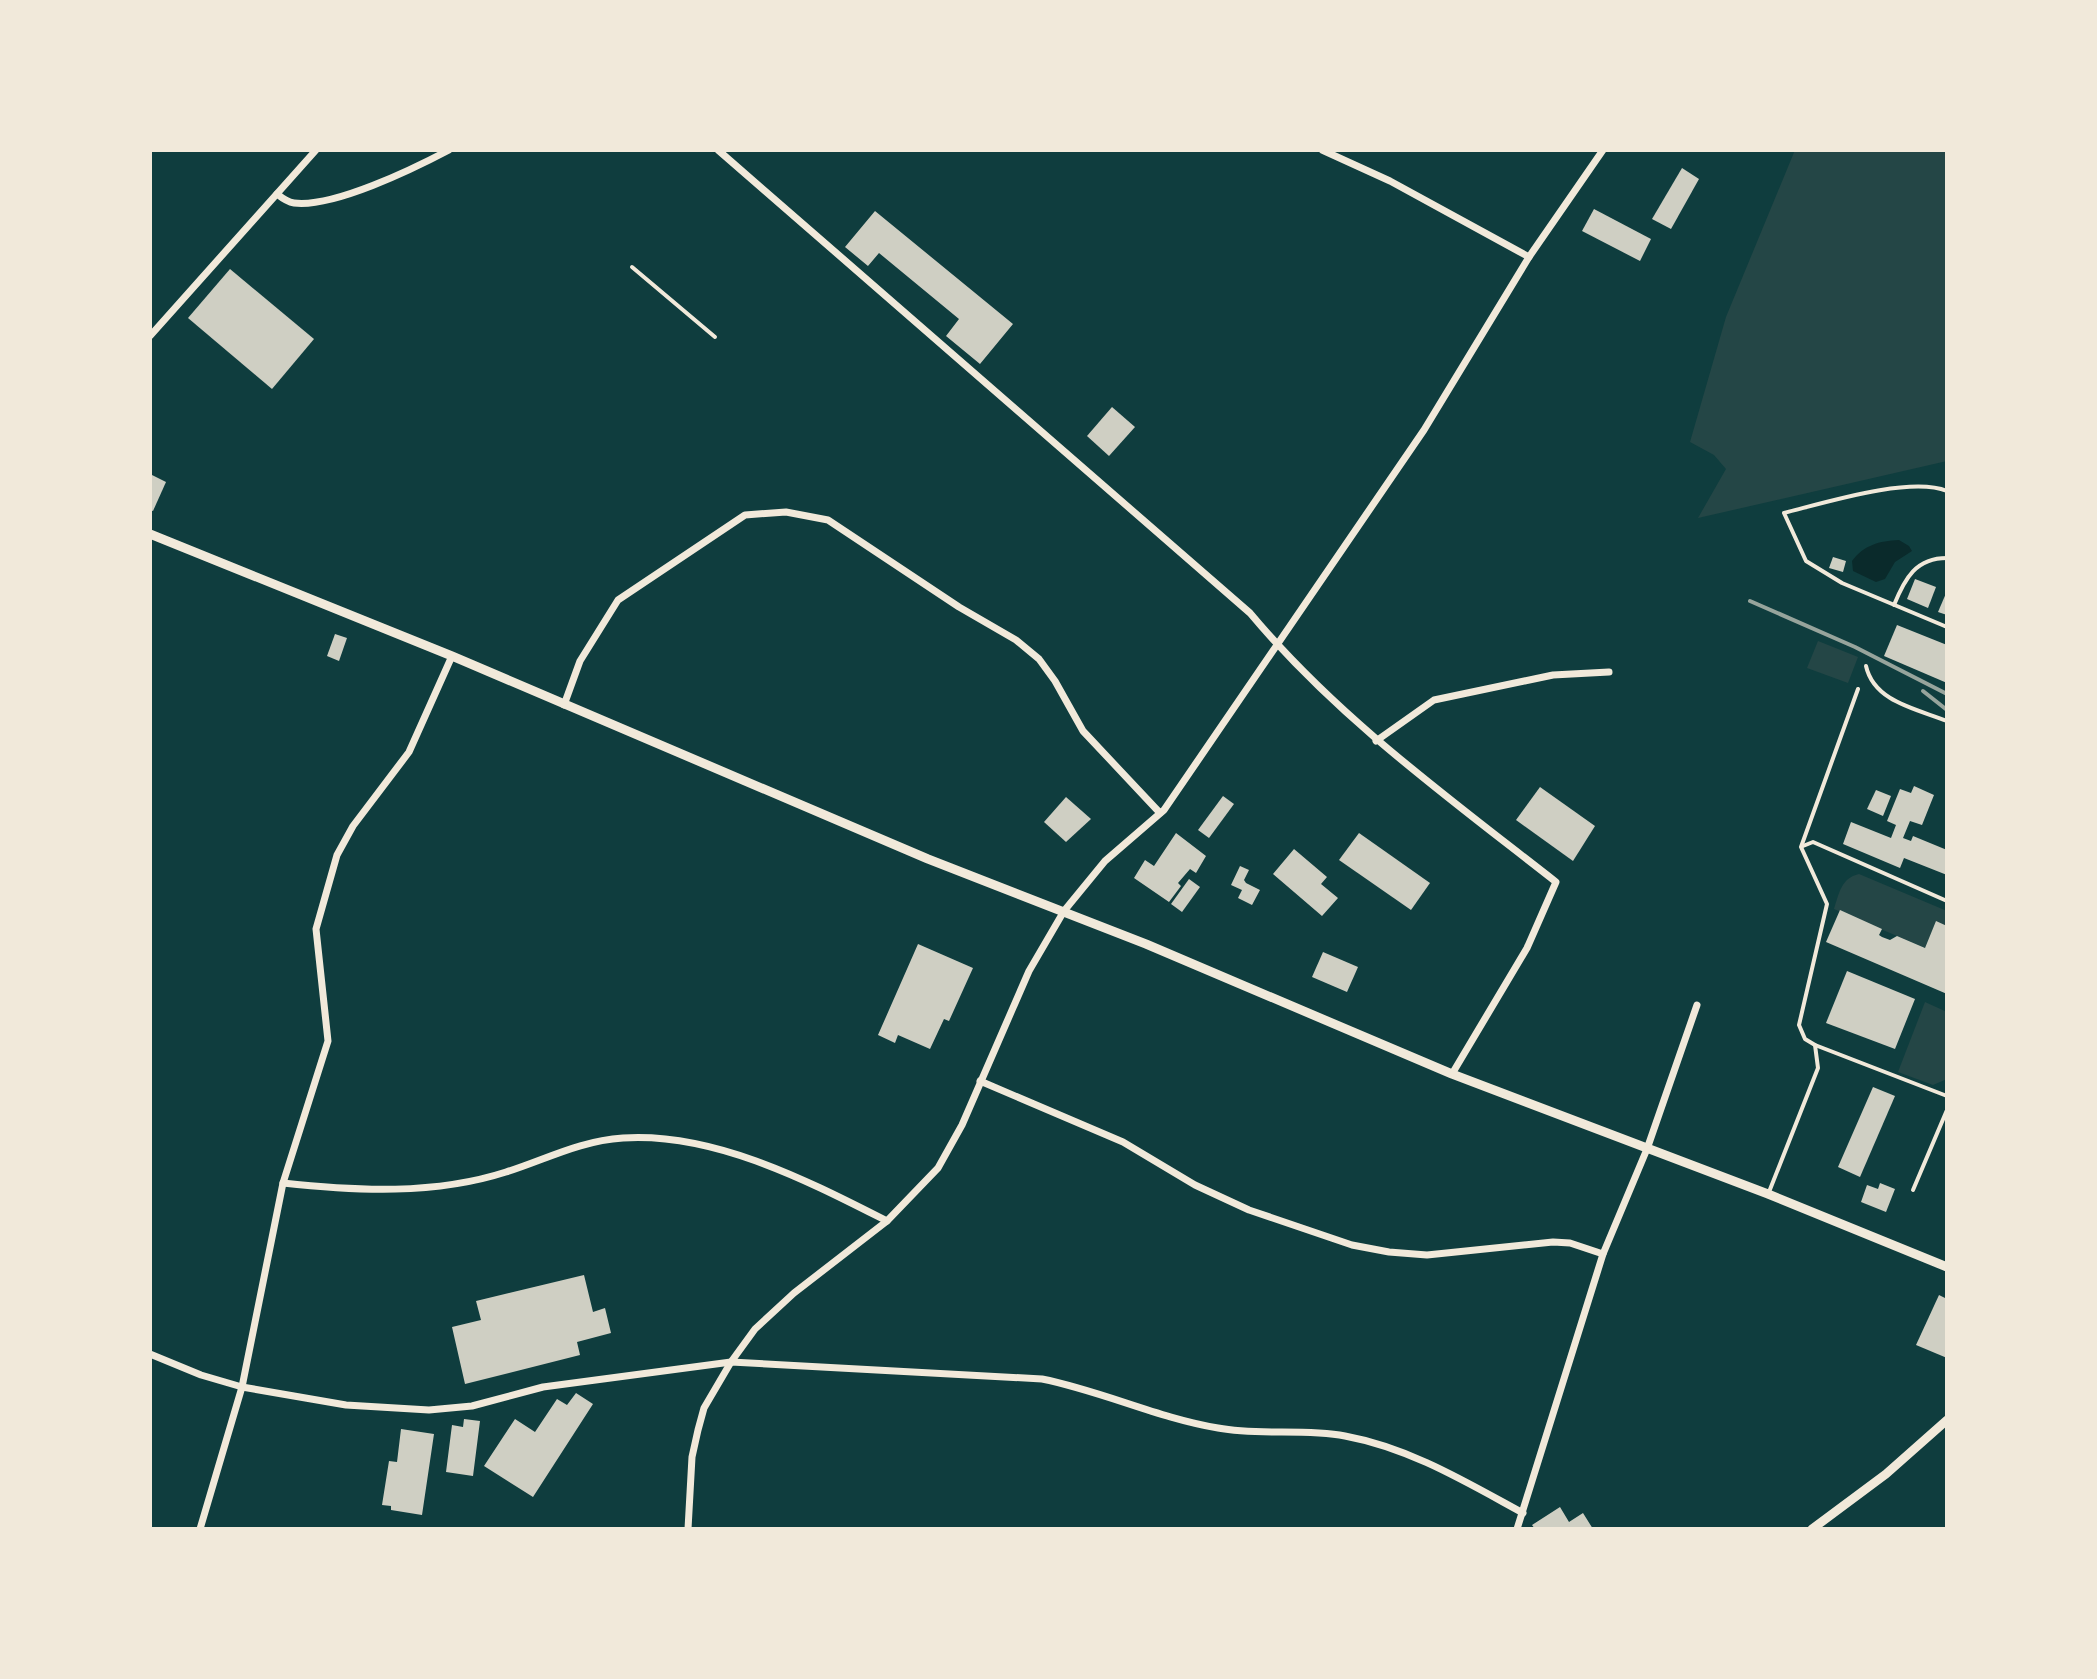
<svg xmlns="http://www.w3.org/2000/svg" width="2097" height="1679" viewBox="0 0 2097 1679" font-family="'PT Sans Narrow',sans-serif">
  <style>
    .green { fill: #244646 }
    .water { fill: #0a2a2b }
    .building { fill: #cfcfc3 }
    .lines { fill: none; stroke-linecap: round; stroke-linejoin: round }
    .service { stroke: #f1e9da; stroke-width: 4 }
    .minor { stroke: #f1e9da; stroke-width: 7 }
    .tertiary { stroke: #f1e9da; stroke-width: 9 }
    .rail { stroke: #97a49c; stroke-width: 4 }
  </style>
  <rect width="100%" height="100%" fill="#0f3d3e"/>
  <g class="green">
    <path d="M1795,150H1947V461L1698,518L1726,469L1714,455L1690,442L1726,317Z"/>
    <path d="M1818,641L1858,657L1848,683L1807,668Z"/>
    <path d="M1859,874L1947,911V926L1936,922L1925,948L1834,909C1839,894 1841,878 1859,874Z"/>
    <path d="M1925,1002L1947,1012V1079L1933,1085L1898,1072Z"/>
  </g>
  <path class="water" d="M1899,540L1909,546L1912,551L1895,562L1885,579L1876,582L1853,571L1852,561C1864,545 1879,541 1899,540Z"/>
  <g class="building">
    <path d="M1682,168L1699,179L1671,229L1652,219Z"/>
    <path d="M1594,209L1651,239L1640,261L1582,231Z"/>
    <path d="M875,211L1013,324L980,364L946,336L959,319L879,253L868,266L845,247Z"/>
    <path d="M230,269L314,339L272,389L188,318Z"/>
    <path d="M1112,407L1135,427L1109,456L1087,436Z"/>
    <path d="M150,474L166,482L153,511L150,510Z"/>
    <path d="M1833,557L1846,561L1843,572L1829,568Z"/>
    <path d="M1915,579L1936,587L1928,608L1907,599Z"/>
    <path d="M1947,591V615L1938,612Z"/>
    <path d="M1897,625L1947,645V683L1884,656Z"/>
    <path d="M335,634L347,638L339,661L327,656Z"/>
    <path d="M1914,786L1934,795L1922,825L1910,821L1903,838L1911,841L1913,836L1947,850V875L1904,858L1900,868L1843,844L1851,822L1891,838L1896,825L1887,821L1900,789L1911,793Z"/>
    <path d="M1540,787L1595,826L1573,861L1516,820Z"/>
    <path d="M1876,790L1891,796L1883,816L1867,809Z"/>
    <path d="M1223,796L1234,804L1209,838L1198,830Z"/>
    <path d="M1066,797L1091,819L1066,842L1044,822Z"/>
    <path d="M1176,833L1206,856L1196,873L1190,869L1178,883L1181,886L1169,902L1134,878L1145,860L1154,866Z"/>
    <path d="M1359,833L1430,883L1411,910L1339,860Z"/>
    <path d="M1294,849L1327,877L1321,884L1338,898L1322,916L1273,874Z"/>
    <path d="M1240,866L1249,870L1244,880L1246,883L1260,890L1252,905L1238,898L1242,890L1231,885Z"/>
    <path d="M1189,879L1200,887L1182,912L1171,904Z"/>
    <path d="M1840,910L1882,929L1879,935L1882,937L1890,940L1897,936L1925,948L1936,921L1947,926V994L1826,942Z"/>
    <path d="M918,944L973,968L949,1021L944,1019L930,1049L898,1035L895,1043L878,1035Z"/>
    <path d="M1323,952L1358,967L1347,992L1312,977Z"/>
    <path d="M1847,971L1915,999L1895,1049L1826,1023Z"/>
    <path d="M1873,1087L1895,1096L1860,1177L1838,1167Z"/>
    <path d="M1880,1183L1895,1189L1886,1212L1861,1202L1867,1185L1878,1189Z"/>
    <path d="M584,1275L593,1312L605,1308L611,1333L577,1342L580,1355L465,1384L452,1327L481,1320L476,1301Z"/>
    <path d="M1939,1295L1947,1299V1358L1916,1345Z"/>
    <path d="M576,1393L593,1404L533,1497L484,1466L515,1419L535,1432L557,1399L567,1405Z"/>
    <path d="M464,1419L480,1421L473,1476L446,1472L452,1425L463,1427Z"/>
    <path d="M401,1429L434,1434L422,1515L391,1510V1506L382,1505L389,1461L397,1462Z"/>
    <path d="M1560,1507L1569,1522L1583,1513L1593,1529H1535L1532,1525Z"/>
  </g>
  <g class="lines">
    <g class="service">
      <path d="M632,267L715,337"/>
      <path d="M1947,491C1910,476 1824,503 1784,513L1806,561L1842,583L1947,627"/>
      <path d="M1894,605C1905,578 1916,558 1947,558"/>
      <path d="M1866,666C1874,702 1917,709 1947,721"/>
      <path d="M1858,689L1801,847L1827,904L1799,1025L1805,1039L1815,1045L1947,1096"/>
      <path d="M1803,846L1813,842L1947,901"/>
      <path d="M1913,1190L1947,1110"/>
      <path d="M1769,1192L1818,1068L1815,1045"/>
    </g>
    <g class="minor">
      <path d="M718,150L1250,613C1338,718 1449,798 1556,882L1527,948L1452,1074"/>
      <path d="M1322,150L1390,181L1529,257"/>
      <path d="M277,194C282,198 287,202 294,203C333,208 413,169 449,150"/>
      <path d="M150,336L316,150"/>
      <path d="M564,705L580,661L618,600L745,515L786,512L828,520L959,607L1016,640L1039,659L1055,681L1083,731L1160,813"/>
      <path d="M1376,741L1434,700L1553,675L1609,672"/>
      <path d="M980,1081L1123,1142L1195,1185L1249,1210L1352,1245L1389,1252L1427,1255L1553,1242L1570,1243L1603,1254"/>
      <path d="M283,1183C356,1191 435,1195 506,1172C547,1159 579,1141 623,1138C714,1132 808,1181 887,1221"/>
      <path d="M150,1354L201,1375L242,1387L346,1405L429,1410L472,1406L543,1387L731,1362L1042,1379C1102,1391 1158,1418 1218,1428C1260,1436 1304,1428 1345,1436C1410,1448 1466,1482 1523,1513"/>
      <path d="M200,1529L242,1387L283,1183L328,1041L316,929L337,855L353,826L409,752L452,656"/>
      <path d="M688,1529L692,1457L698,1430L704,1408L731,1362L755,1329L794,1293L887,1221L938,1168L962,1125L1029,971L1064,911L1105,861L1164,810L1424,430L1529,257L1603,150"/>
      <path d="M1517,1529L1603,1254L1647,1149L1697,1005"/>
    </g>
    <g class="tertiary">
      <path d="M150,534L452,656L928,859L1146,944L1452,1074L1768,1194L1947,1267"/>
      <path d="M1812,1529L1886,1474L1947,1420"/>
    </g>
    <g class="rail">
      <path d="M1750,601L1855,647L1947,694"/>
      <path d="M1923,691L1947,710"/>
    </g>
  </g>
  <rect width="2097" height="1679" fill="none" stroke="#f1e9da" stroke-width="304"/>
</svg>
